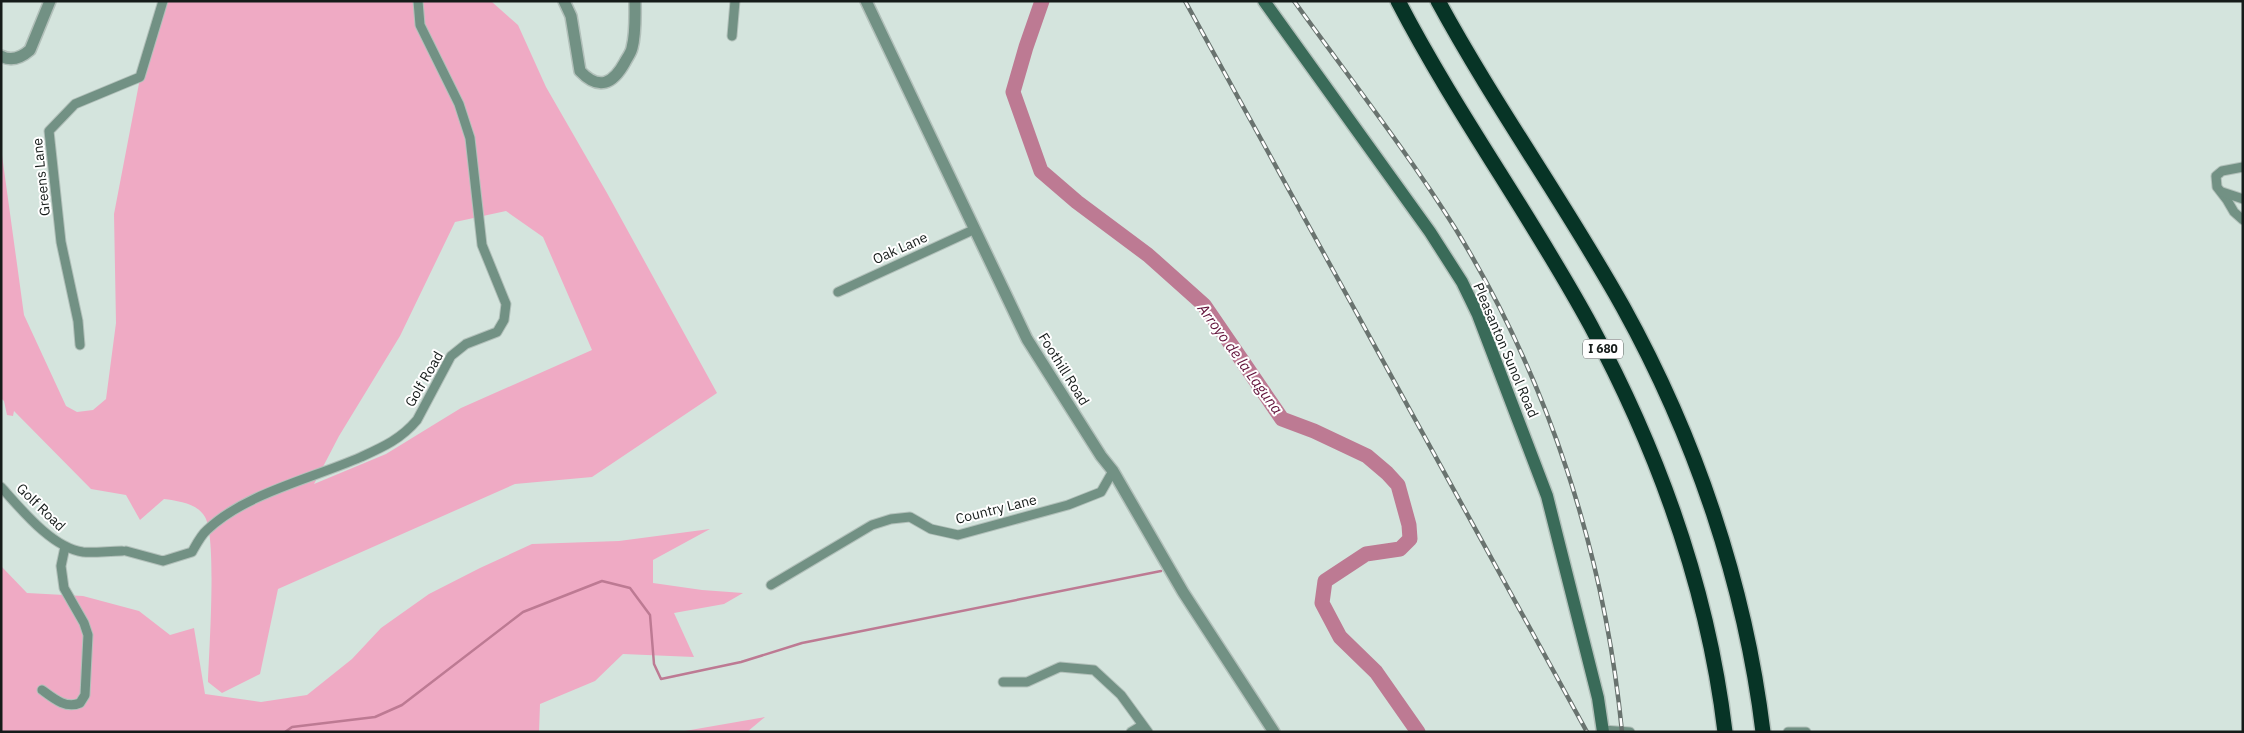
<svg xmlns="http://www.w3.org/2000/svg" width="2244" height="733" viewBox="0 0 2244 733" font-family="'IBM Plex Sans',sans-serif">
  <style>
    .green { fill: #efaac4; fill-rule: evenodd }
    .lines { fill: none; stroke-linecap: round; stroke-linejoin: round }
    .stream { stroke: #bd7a93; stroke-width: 2.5 }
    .river { stroke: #bd7a93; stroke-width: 15 }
    .minor-casing { stroke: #b2c0ba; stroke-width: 11 }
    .tertiary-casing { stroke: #b2c0ba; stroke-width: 14 }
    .secondary-casing { stroke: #b2c0ba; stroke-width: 15 }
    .motorway-casing { stroke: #b2c0ba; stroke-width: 18 }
    .minor { stroke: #729184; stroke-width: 9 }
    .tertiary { stroke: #729184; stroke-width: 11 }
    .secondary { stroke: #3a6b59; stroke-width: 12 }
    .motorway { stroke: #073426; stroke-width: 15 }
    .rail-casing { stroke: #69736f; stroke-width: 4.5 }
    .rail { stroke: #fff; stroke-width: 2.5; stroke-dasharray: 8; stroke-linecap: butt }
    .labels { text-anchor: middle; stroke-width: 4; stroke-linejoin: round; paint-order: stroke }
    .shield { fill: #fff; stroke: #5b5f5e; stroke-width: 1 }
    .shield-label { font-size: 12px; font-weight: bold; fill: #151b19 }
    .street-label { font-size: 14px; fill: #151b19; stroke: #fff }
    .water-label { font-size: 15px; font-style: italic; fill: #611039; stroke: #fff }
  </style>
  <rect width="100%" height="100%" fill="#d4e4dd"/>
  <g class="green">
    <path d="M158,1L492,2L518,25L546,87L607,193L717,393L592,477L515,484L278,589L260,674L222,693L208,682C209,651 217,538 205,517C197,503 178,501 164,499L140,520L126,495L91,489L14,411L13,416L7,415L4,401L1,398V148L24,315L66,406L77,412L93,410L106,399L116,323L114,214L146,47ZM506,211L543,237L592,350L461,408L386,454L314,484L339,436L400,336L455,222Z"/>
    <path d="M710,529L653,560V583L702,590L743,593L724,604L674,613L694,657L623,654L595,681L540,704L539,732H1V566L27,593L83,596L139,611L170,635L194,628L205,694L261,702L307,695L352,659L381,628L429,594L480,568L532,544L619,541Z"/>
    <path d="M765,717L747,732H679Z"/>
  </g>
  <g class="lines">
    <path class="stream" d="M285,732L292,727L375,717L402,705L523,612L602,581L630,588L650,615L654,664L661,679L741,662L802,643L1161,571"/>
    <path class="river" d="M1042,1L1026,47L1013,92L1041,171L1077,202L1148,255L1204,305L1282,419L1314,431L1367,456L1387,473L1398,485L1409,525L1410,539L1400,549L1366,554L1325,581L1322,603L1340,637L1376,672L1418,732"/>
    <defs>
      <g id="minor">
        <path d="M732,36L735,1"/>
        <path d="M2243,167L2222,171L2216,176L2217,187L2227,200L2234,212L2243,220"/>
        <path d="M2222,192L2243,199"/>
        <path d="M838,292L973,230"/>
        <path d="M80,345L78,321L61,242L49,131L75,104L140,77L163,1"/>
        <path d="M1,487C21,509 52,548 83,552C95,553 109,551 122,551"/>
        <path d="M126,551L163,561L192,552C196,545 201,535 207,530C246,493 311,479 361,457C383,447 401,439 417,420L451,356L466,344L497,332L504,320L506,304L482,245L470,138L459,104L420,25L418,1"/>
        <path d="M771,585L872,525L891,519L910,517L931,529L958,535L1068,505L1101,492L1113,471"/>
        <path d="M1003,682H1027L1060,667L1094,670L1121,695L1148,732"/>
        <path d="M42,690C54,699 66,709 80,703L85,695L88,635L84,623L64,588L61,566L65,547"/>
        <path d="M1603,730L1630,732"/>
        <path d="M1131,732L1141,726"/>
        <path d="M1788,732H1806"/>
      </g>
      <g id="tertiary">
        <path d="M564,1L571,16L580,71C599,91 613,84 625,62C627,58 631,53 632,48C636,33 635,16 635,1"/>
        <path d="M866,1L1027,339L1101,456L1113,471L1183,592L1274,732"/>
        <path d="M1,56C12,62 22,57 30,50L50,1"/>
      </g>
      <path id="secondary" d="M1264,1L1430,232L1462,282L1478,315L1547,496L1598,698L1603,732"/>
      <g id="motorway">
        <path d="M1398,1C1456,113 1531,215 1591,326C1658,451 1708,590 1725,732"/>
        <path d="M1438,1C1495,106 1565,203 1623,307C1695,437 1745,584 1763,732"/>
      </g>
    </defs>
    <use href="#minor" class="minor-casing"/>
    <use href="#tertiary" class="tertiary-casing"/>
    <use href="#secondary" class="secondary-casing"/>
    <use href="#motorway" class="motorway-casing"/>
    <use href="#minor" class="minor"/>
    <use href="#tertiary" class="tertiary"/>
    <use href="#secondary" class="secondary"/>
    <use href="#motorway" class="motorway"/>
    <defs>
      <g id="rail">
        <path d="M1185,1L1587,732"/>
        <path d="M1294,1C1348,76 1406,150 1455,228C1548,379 1605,555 1622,732"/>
      </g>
    </defs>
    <use href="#rail" class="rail-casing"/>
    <use href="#rail" class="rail"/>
  </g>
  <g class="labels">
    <rect class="shield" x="1583" y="339.5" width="40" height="19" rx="4"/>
    <g class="shield-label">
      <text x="1603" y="353">I 680</text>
    </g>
    <g class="street-label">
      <text transform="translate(41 177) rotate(-96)" y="5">Greens Lane</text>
      <text transform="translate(900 248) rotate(-24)" y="5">Oak Lane</text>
      <text transform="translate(1506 350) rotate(67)" y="5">Pleasanton Sunol Road</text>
      <text transform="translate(1064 369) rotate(58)" y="5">Foothill Road</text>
      <text transform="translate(424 379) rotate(-60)" y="5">Golf Road</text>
      <text transform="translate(41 507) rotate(44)" y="5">Golf Road</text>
      <text transform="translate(996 509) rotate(-14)" y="5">Country Lane</text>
    </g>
    <g class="water-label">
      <text transform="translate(1240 359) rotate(54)" y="5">Arroyo de la Laguna</text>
    </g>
  </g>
  <rect width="2244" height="733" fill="none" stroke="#151b19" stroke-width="5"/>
</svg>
